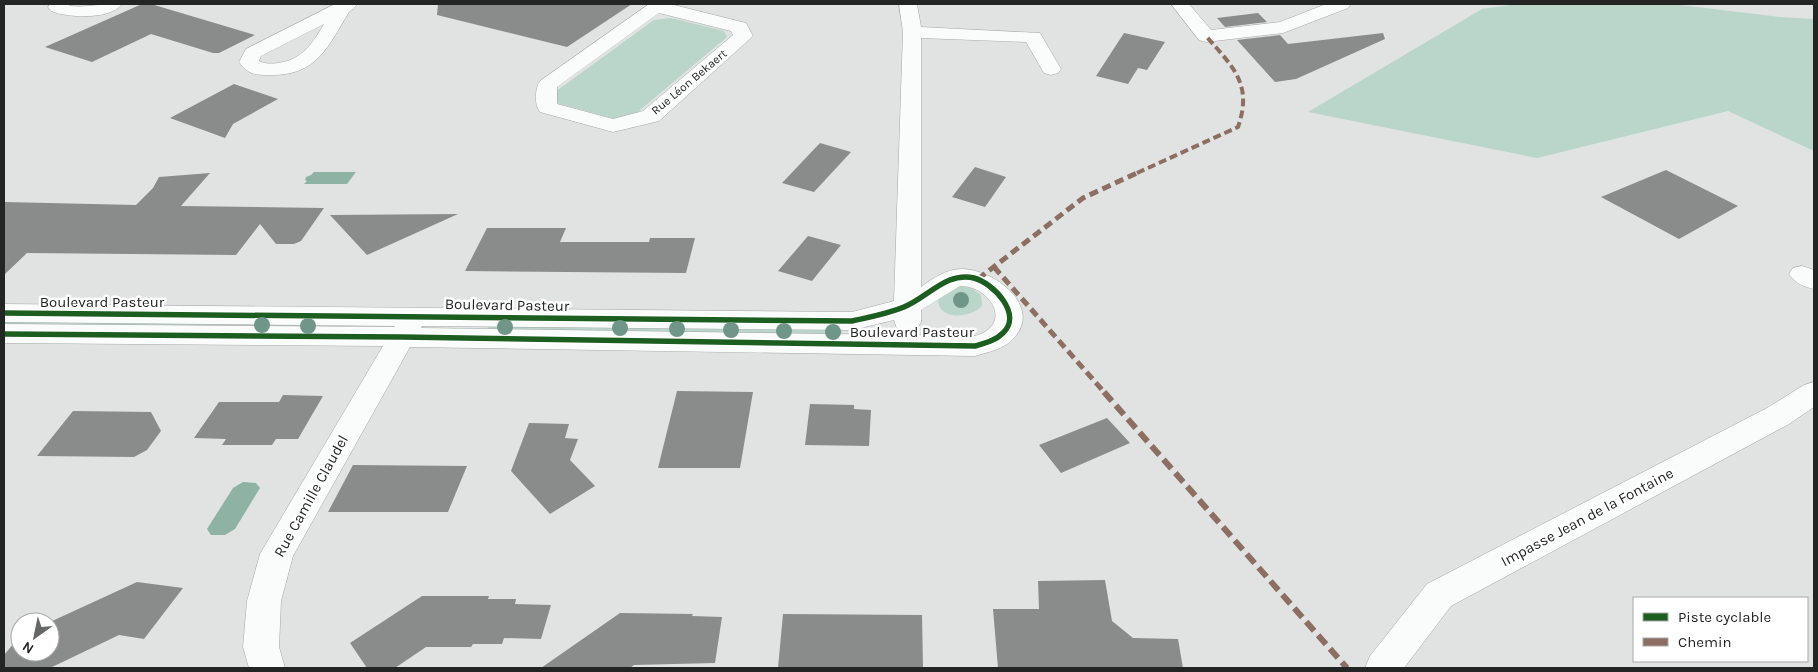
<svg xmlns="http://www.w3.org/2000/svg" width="1818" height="672" viewBox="0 0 1818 672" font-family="Karla,sans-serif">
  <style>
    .green { fill: #bad5ca }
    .water { fill: #8eb3a4 }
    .building { fill: #8a8c8b }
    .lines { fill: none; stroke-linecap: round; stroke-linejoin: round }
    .minor-casing { stroke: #a5a7a7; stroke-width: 1 }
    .minor { fill: #fafbfb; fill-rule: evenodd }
    .quiet-far2 { stroke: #8d6e63; stroke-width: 4; stroke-dasharray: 8 4; stroke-linecap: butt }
    .quiet-far1 { stroke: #8d6e63; stroke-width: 5; stroke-dasharray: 9 5; stroke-linecap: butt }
    .quiet { stroke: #8d6e63; stroke-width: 6; stroke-dasharray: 12 6; stroke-linecap: butt }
    .cycleway-casing { stroke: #fff; stroke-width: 9 }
    .cycleway { stroke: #1b5e20; stroke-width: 5.5 }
    .tree { fill: #70968a }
    .labels { text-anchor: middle; stroke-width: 5; stroke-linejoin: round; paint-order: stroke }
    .far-street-label { font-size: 12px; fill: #232524; stroke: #fff }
    .street-label { font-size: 15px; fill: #232524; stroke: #fff }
  </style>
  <rect width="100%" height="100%" fill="#e0e3e2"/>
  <g class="green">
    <path d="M1517,4H1672L1780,17L1814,19V151L1728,111L1537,158L1308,112L1482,9Z"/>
    <path d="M671,18L724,31L727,37L634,115L615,119L557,103L555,92L654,20Z"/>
    <path d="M958,286L971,288L981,295L982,306C970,319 936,321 938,297Z"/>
    <path d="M4,319L316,322L311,330L4,326Z"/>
    <path d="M490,323L842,328L841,336L487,331Z"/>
  </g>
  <g class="water">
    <path d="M314,172H356L347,184H304L307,181L305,180L306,177L311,175Z"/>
    <path d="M243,482L256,483L260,488L235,529L225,535H211L207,529L233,488Z"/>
  </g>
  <g class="building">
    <path d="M142,4H151L255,35L219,53H213L151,34L92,62L45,47Z"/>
    <path d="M438,4H632L567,47L437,15Z"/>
    <path d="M1258,13L1267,22L1225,27L1217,18Z"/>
    <path d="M1124,33L1165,42L1147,70L1138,68L1128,84L1096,76Z"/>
    <path d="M1383,33L1385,39L1296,79L1275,82L1237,40L1280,35L1288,44Z"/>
    <path d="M234,84L278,99L233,124L225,138L170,118Z"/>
    <path d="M820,143L851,152L814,192L782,183Z"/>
    <path d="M975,167L1006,177L985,207L952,197Z"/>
    <path d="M1666,170L1738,206L1679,239L1601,197Z"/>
    <path d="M210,173L181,206L324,208L301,241L294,244H276L260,224L236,255L27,253L4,275V202L136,205L153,188L159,177Z"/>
    <path d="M458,214L367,255L330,215Z"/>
    <path d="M487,228H566L560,242H649L650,238H695L686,273L465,271Z"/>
    <path d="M808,236L841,245L812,281L778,271Z"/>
    <path d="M677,391L753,392L740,468H658Z"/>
    <path d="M283,395L323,396L298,439H276L272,445H222L226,439L194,438L219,402H279Z"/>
    <path d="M810,404L854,405V409L871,410L869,446L805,445Z"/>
    <path d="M73,411L151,412L161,431L147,450L134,457L37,456Z"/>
    <path d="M1107,418L1130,443L1061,473L1039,445Z"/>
    <path d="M529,423L569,424L565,438L578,439L570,460L595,486L550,514L511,471Z"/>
    <path d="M353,465L467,466L448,512H328Z"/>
    <path d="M1105,580L1112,621L1133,638L1178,639L1183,668H998L993,609H1039L1038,581Z"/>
    <path d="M137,582L183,588L144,639L119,635L50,668H4V655L20,636V652H50V622Z"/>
    <path d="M422,596H489L488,599H516L515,604L551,605L541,639L504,638L502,644H473L471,647H426L395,668H367L350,643Z"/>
    <path d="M620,613L693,614L692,616L722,617L715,663L634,665L630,668H541Z"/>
    <path d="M783,614L922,615L923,668H778Z"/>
  </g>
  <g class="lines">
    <defs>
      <g id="minor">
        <path d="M50,4H68L70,6C87,8 105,3 122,4C111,20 67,18 51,11L48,7Z"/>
        <path d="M335,4H357C355,8 352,9 349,12C327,48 317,76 269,75C254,75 248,74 239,62L246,49ZM324,24C313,43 302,60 278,63C272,64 264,64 259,61L261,56Z"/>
        <path d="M649,4H670L746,23L753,36L659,121L613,132L540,112C534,105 535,88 540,81ZM659,13L731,31L733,35L643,111L613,119L557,104V87Z"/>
        <path d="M899,4H917L921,27L1040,33L1061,69L1058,73L1051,75L1044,73L1026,42L921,38V287C933,278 947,269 962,269C994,269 1044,307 1013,339C1004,349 988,352 975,356L410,347L293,556L281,601L279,647L285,668H249L243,647L247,601L260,554L383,346L4,343V324L394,327L395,326L4,322V304L852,312L894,301L903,32ZM960,286C989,285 1015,324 975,336L421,328L422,326L852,330L894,320L897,329L907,331L917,329L921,322V310Z"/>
        <path d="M1171,4H1189L1211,30L1280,22L1326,4H1351L1348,8L1283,33L1206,42L1199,40Z"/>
        <path d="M1802,266L1814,270V289C1804,287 1795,283 1789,274L1793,268Z"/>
        <path d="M1814,382V407L1789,424L1451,606L1404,668H1365L1370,656L1427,584L1767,408L1804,385Z"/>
      </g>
    </defs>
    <use href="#minor" class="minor-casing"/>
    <use href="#minor" class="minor"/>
    <path class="quiet-far2" d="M1137,173L1238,127C1253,84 1233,67 1206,36"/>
    <g class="quiet-far1">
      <path d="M994,267L1105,393"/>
      <path d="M978,279L1083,198L1139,172"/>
    </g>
    <path class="quiet" d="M1104,392L1347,668"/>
    <defs>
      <path id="cycleway" d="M4,313L852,321C870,317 887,314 904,307C927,298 947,271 974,278C993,283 1023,314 1003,333C995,341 985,343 975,346L402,337L4,334"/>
    </defs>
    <use href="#cycleway" class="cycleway-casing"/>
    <use href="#cycleway" class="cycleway"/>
  </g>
  <g class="tree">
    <circle cx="961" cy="300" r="8"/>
    <circle cx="262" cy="325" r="8"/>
    <circle cx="308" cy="326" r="8"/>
    <circle cx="505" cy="327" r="8"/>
    <circle cx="620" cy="328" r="8"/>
    <circle cx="677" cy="329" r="8"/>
    <circle cx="731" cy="330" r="8"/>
    <circle cx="784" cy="331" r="8"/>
    <circle cx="833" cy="332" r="8"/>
  </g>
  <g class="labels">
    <g class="far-street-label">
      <text transform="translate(689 82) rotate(-40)" y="4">Rue Léon Bekaert</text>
    </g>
    <g class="street-label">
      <text x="102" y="307">Boulevard Pasteur</text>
      <text transform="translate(507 305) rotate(1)" y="5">Boulevard Pasteur</text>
      <text x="912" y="337">Boulevard Pasteur</text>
      <text transform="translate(311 496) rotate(-61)" y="5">Rue Camille Claudel</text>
      <text transform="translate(1587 517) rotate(-28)" y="5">Impasse Jean de la Fontaine</text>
    </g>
  </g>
  <rect width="1818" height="672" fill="none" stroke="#232524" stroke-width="10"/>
  <rect x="1633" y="597" width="175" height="65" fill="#ffffff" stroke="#a7a8a7"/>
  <rect x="1643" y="613" width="25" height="8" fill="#1b5e20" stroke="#a7a8a7"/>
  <text x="1678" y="622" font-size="15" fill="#232524">Piste cyclable</text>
  <rect x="1643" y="638" width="25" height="8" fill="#8d6e63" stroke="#a7a8a7"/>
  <text x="1678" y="647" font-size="15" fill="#232524">Chemin</text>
  <g transform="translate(35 637) rotate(213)"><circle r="24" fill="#ffffff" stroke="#a7a8a7"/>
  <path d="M0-4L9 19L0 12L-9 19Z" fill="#656866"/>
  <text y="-8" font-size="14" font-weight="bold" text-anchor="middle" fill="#232524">N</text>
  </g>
</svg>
